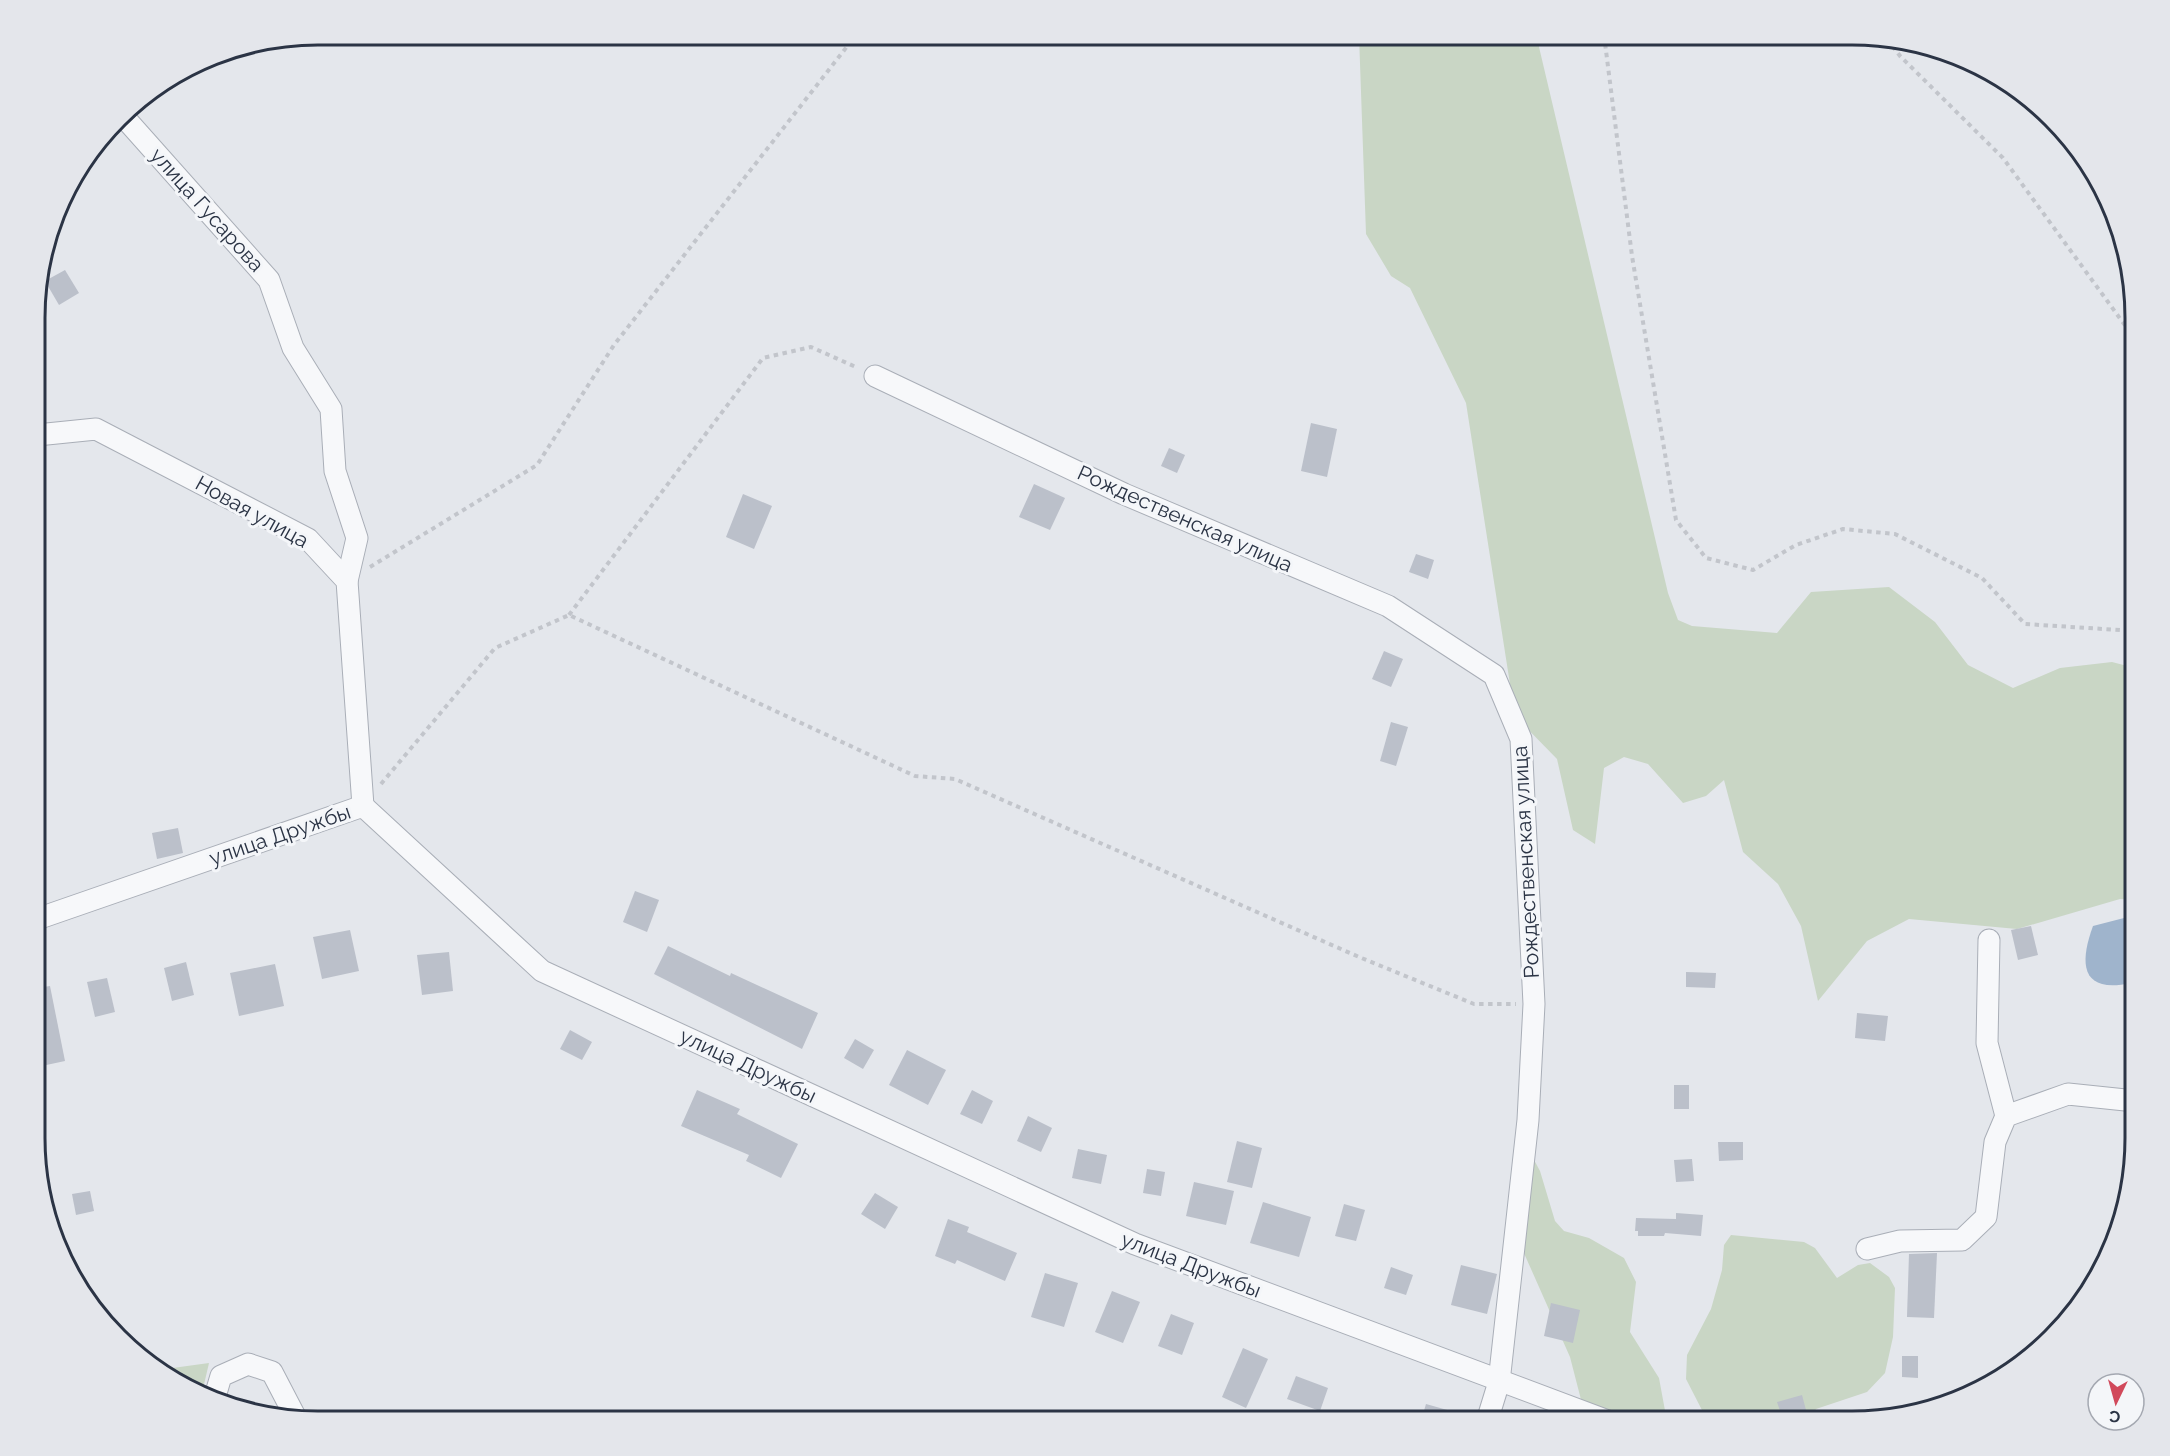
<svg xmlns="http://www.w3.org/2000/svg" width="2170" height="1456" viewBox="0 0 2170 1456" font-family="Raleway,sans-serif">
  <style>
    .green { fill: #c9d6c5 }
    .water { fill: #9fb4cc }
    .building { fill: #bbc0ca }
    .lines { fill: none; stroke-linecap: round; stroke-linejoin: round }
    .minor-casing { stroke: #a9aeb7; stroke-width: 23 }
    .path { stroke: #c2c5cb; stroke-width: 4; stroke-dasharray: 4.5 4.5; stroke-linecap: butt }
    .minor { stroke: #f7f8fa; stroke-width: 21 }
    .labels { text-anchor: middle; stroke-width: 6; stroke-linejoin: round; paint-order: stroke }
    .street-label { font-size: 21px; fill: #2b3445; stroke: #f4f6f9 }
    .rim { fill: none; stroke: #2b3445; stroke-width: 3 }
  </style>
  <rect width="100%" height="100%" fill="#e4e7ec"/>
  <g class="green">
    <path d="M1359,35H1541L1539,47L1668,593L1678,620L1692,626L1777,633L1811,592L1889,587L1935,622L1968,665L2013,688L2060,668L2112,662L2135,668V900L2120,899L2017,929L1909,919L1867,941L1818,1001L1801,926L1778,884L1743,852L1724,780L1706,796L1683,803L1648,764L1624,757L1604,768L1595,844L1573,830L1557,759L1515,716L1466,403L1410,288L1391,276L1366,234Z"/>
    <path d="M1527,1147L1540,1171L1555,1221L1564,1231L1589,1238L1624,1258L1636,1282L1630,1332L1659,1378L1666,1416V1421H1588L1586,1419L1570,1357L1508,1217Z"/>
    <path d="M1731,1235L1804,1242L1815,1248L1837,1278L1858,1265L1870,1263L1889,1277L1895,1288L1893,1337L1885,1373L1867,1392L1816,1409L1809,1421H1704V1414L1686,1379L1687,1355L1711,1309L1722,1270L1724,1245Z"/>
    <path d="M209,1363L202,1393L158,1370Z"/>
  </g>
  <path class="water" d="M2124,918L2135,921V977L2131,983C2081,994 2079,964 2093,926Z"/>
  <g class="building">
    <path d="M65,270L79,293L59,305L45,281Z"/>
    <path d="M1311,423L1337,429L1327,477L1301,471Z"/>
    <path d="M1169,448L1185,455L1177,473L1161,466Z"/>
    <path d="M1034,484L1065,498L1050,530L1019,517Z"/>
    <path d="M743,494L772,506L754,549L726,537Z"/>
    <path d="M1416,554L1434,560L1428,579L1409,572Z"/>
    <path d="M1384,651L1403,659L1391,687L1372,679Z"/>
    <path d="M1391,722L1408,727L1396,766L1380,761Z"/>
    <path d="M178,828L183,853L157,859L152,833Z"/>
    <path d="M635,891L659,900L647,932L623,922Z"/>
    <path d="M2031,926L2038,955L2018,960L2011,930Z"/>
    <path d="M350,930L359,971L322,979L313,937Z"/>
    <path d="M668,946L730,976L731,973L818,1013L802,1049L654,974Z"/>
    <path d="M449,952L453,991L422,995L417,955Z"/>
    <path d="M186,962L194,995L172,1001L164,968Z"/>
    <path d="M275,964L284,1006L239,1016L230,973Z"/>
    <path d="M1686,972L1716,973L1715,988L1686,987Z"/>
    <path d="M107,978L115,1012L95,1017L87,982Z"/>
    <path d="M50,986L65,1061L37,1067V988Z"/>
    <path d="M1857,1013L1888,1016L1885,1041L1855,1038Z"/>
    <path d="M570,1030L592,1042L582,1060L560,1049Z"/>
    <path d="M855,1039L874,1050L863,1069L844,1058Z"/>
    <path d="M907,1050L946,1070L928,1105L889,1085Z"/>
    <rect x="1674" y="1085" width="15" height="24"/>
    <path d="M697,1090L740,1109L737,1114L798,1144L781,1178L746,1161L749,1155L681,1126Z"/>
    <path d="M972,1090L993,1101L982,1124L960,1114Z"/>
    <path d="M1028,1116L1052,1128L1041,1152L1017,1141Z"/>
    <path d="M1237,1141L1262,1148L1252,1188L1227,1182Z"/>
    <path d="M1718,1142H1743V1160L1719,1161Z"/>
    <path d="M1078,1149L1107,1155L1101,1184L1072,1178Z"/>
    <path d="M1692,1159L1694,1181L1676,1182L1674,1160Z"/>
    <path d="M1147,1169L1165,1172L1161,1196L1143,1193Z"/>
    <path d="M1194,1182L1234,1191L1226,1225L1186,1216Z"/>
    <path d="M90,1191L94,1211L76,1215L72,1194Z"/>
    <path d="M875,1193L898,1207L885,1229L861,1214Z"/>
    <path d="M1263,1202L1311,1217L1299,1257L1250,1243Z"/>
    <path d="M1344,1204L1365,1210L1356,1241L1335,1236Z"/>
    <path d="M1676,1213L1703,1215L1701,1236L1665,1233L1664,1236H1638V1231H1635L1636,1218L1676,1219Z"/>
    <path d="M948,1219L969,1227L967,1232L1017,1253L1005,1281L957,1260L955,1264L935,1256Z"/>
    <path d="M1937,1253L1934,1318L1907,1317L1909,1254Z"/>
    <path d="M1461,1265L1497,1274L1487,1314L1451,1305Z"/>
    <path d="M1391,1267L1413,1275L1406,1295L1384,1288Z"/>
    <path d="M1045,1273L1078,1283L1064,1327L1031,1317Z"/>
    <path d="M1112,1291L1140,1302L1123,1343L1095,1332Z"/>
    <path d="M1551,1303L1580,1310L1573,1343L1544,1336Z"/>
    <path d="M1171,1314L1194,1323L1182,1355L1158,1346Z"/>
    <path d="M1243,1348L1268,1359L1246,1408L1222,1397Z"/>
    <path d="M1902,1356H1918V1378L1902,1377Z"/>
    <path d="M1296,1376L1328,1388L1320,1411L1287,1399Z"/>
    <path d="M1802,1395L1806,1410L1782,1417L1777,1402Z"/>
    <path d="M1426,1404L1472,1417L1471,1421H1421Z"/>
  </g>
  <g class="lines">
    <defs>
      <g id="minor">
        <path d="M123,116L269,280L293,348L331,409L335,471L357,538L347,581"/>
        <path d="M875,376L1124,494L1388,606L1494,675L1521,739L1534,1004L1528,1120L1499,1382L1487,1421"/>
        <path d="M37,435L96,429L308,539L347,581L363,806"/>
        <path d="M37,919L363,806L542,971L1135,1244L1608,1421"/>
        <path d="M1989,940L1987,1043L2006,1116"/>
        <path d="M1867,1249L1900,1241L1962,1240L1986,1217L1995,1142L2006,1116L2068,1094L2135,1101"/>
        <path d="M214,1400L221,1376L248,1364L272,1372L297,1420"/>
      </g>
    </defs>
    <use href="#minor" class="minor-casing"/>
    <g class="path">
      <path d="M1604,35L1632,256L1676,520L1706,558L1753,570L1796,545L1843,529L1895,534L1982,578L2025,624L2135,631"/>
      <path d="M1887,39L1900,56L2003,158L2135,339"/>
      <path d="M370,567L537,465L614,345L856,35"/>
      <path d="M569,615L763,358L811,347L858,368"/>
      <path d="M381,784L495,648L569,615L915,776L955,779L1359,957L1474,1004H1516"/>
    </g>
    <use href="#minor" class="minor"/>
  </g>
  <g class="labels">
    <g class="street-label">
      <text transform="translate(207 210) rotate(48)" y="7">улица Гусарова</text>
      <text transform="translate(252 512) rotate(29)" y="7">Новая улица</text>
      <text transform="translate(1185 519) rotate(24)" y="7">Рождественская улица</text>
      <text transform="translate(280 835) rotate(-19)" y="7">улица Дружбы</text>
      <text transform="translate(1526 862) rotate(-93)" y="7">Рождественская улица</text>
      <text transform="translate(748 1066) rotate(25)" y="7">улица Дружбы</text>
      <text transform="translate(1191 1265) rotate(21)" y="7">улица Дружбы</text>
    </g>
  </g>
  <path d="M0 0H2170V1456H0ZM318 45H1852A273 273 0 0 1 2125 318V1138A273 273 0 0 1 1852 1411H318A273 273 0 0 1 45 1138V318A273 273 0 0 1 318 45Z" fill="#e4e6eb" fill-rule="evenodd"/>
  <path class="rim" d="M318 45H1852A273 273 0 0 1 2125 318V1138A273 273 0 0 1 1852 1411H318A273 273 0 0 1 45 1138V318A273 273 0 0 1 318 45Z"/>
  <g transform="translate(2116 1402) rotate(185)"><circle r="28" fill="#f4f6f9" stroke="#a4a8b1" stroke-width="1.5"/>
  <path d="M0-4.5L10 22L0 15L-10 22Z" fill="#d1495b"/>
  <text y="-9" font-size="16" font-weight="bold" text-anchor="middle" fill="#2b3445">С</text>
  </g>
</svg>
